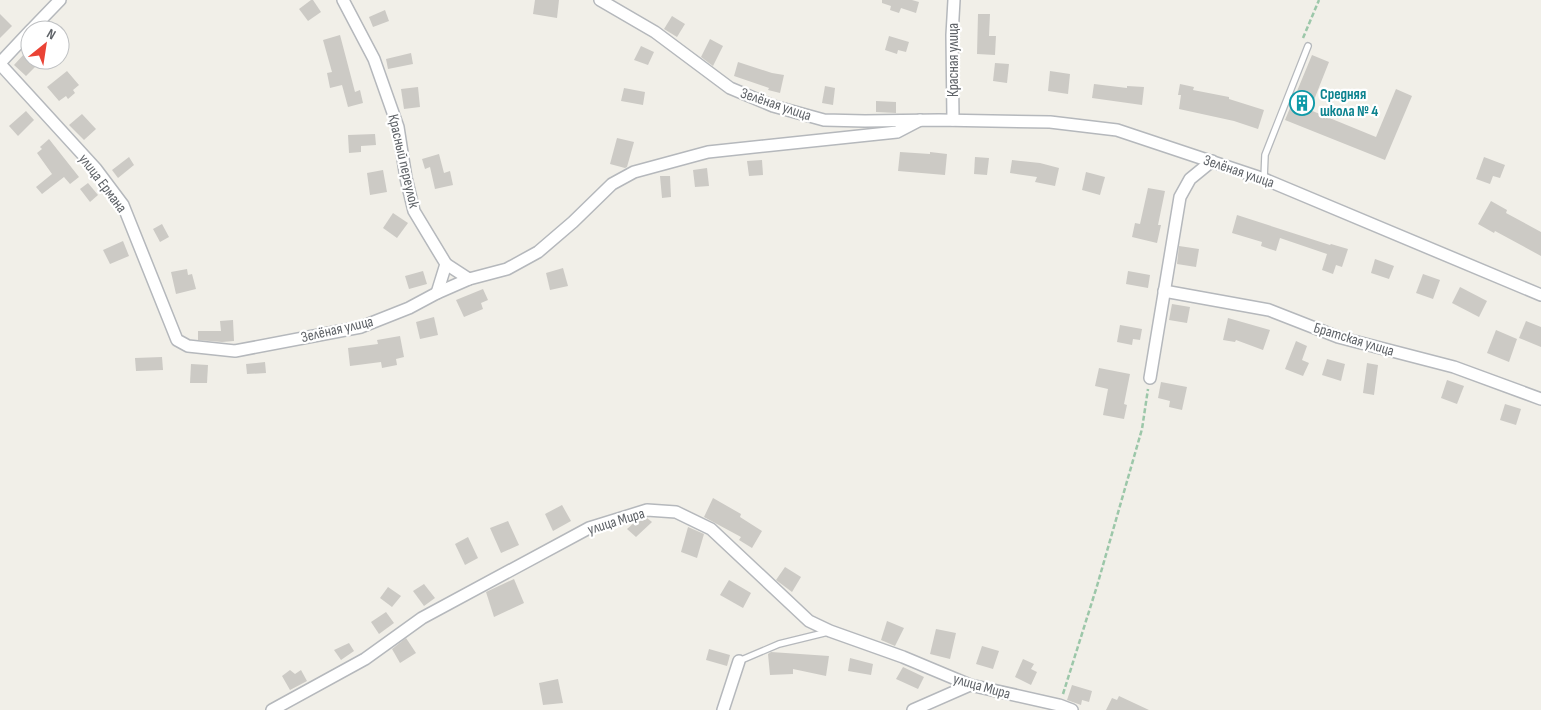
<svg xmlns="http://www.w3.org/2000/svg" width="1541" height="710" viewBox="0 0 1541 710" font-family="'Sofia Sans Condensed',sans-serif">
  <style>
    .building { fill: #cccac5 }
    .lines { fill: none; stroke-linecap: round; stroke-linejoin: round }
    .lane-casing { stroke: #b5b8bc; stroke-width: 8 }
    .street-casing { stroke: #b5b8bc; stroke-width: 14 }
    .path { stroke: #9cc7a9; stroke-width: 2.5; stroke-dasharray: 5 2.5; stroke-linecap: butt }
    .lane { stroke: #fff; stroke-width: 5.5 }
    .street { stroke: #fff; stroke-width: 11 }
    .labels { text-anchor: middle; stroke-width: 4.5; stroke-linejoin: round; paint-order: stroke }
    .street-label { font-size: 15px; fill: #5f6368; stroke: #fff }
    .culture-label { font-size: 15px; font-weight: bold; fill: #0d838f; stroke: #fff; text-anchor: start }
  </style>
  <rect width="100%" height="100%" fill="#f1efe8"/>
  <g class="building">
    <path d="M311,0H313L321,12L308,21L299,9Z"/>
    <path d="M535,0H559L557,18L533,14Z"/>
    <path d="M882,0H912L919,2L916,13L901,8L899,13L890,10L891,6L882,3Z"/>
    <path d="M385,10L389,21L373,27L369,17Z"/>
    <path d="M0,14L12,26L0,38Z"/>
    <path d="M978,14H990L989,36H996L995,55L977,54Z"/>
    <path d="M672,16L685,24L677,37L664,29Z"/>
    <path d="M340,35L355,92L360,90L363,103L348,107L342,85L330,88L327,73L332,72L323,40Z"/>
    <path d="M889,36L909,42L906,52L898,50L897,54L885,50Z"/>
    <path d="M710,39L723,46L713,66L701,57Z"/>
    <path d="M641,46L654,52L648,65L634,60Z"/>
    <path d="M25,53L30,60L37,65L26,76L14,65Z"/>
    <path d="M411,53L413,64L388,69L386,59Z"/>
    <path d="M1312,55L1329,62L1310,110L1376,137L1396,89L1412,96L1385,160L1285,120Z"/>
    <path d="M738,62L772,73L784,75L780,93L768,90L769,88L734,76Z"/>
    <path d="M995,63L1009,64L1007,83L993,81Z"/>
    <path d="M67,71L79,85L73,90L75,93L68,99L66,96L59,101L47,87Z"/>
    <path d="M1050,71L1070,74L1068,94L1048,91Z"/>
    <path d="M1094,84L1127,88V86L1144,87L1142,105L1092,98Z"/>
    <path d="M1180,84L1194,87L1193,90L1229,97V99L1264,110L1258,129L1234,121L1179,109L1181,95H1178Z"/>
    <path d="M825,86L835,88L833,105L822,103Z"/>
    <path d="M418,87L420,107L404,109L401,89Z"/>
    <path d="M624,88L645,92L643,105L621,101Z"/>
    <path d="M876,101L896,102V113L876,112Z"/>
    <path d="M26,111L34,120L18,136L9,126Z"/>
    <path d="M82,114L96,129L84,140L69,125Z"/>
    <path d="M375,134L376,145L361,146V152L349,153L348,135Z"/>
    <path d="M617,138L634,142L627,167L625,168L610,164Z"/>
    <path d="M49,139L79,177L70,184L64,177L42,194L36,187L52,174L37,153L42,149L40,147Z"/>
    <path d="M900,152L930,154V152L947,154L945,175L898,171Z"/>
    <path d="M439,154L444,173L450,171L453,185L435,189L430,167L425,169L422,159Z"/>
    <path d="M129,157L134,165L118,178L112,170Z"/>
    <path d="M975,157L989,158L987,175L974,174Z"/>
    <path d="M1484,157L1505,165L1500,178L1493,176L1490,184L1476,179Z"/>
    <path d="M762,160L763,175L749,176L747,161Z"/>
    <path d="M1012,160L1040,163L1059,168L1055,186L1035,182L1037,177L1010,173Z"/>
    <path d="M707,168L709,186L695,187L693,170Z"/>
    <path d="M383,170L387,192L370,195L367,173Z"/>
    <path d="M1086,172L1105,177L1100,195L1082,190Z"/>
    <path d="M660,176H670L671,197L662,198Z"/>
    <path d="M88,183L98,195L90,202L80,189Z"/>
    <path d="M1148,188L1165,191L1158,225H1161L1157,243L1132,237L1135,223L1140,224Z"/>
    <path d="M1491,201L1507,210L1506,213L1541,232V256L1495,231L1494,233L1478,224Z"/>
    <path d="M393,213L408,223L397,238L383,228Z"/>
    <path d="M1237,215L1330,245L1331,244L1348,249L1342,267L1336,265L1333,274L1322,270L1327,254L1280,238L1276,251L1261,246L1262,242L1232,233Z"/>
    <path d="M162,224L169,237L160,242L153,229Z"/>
    <path d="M123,241L129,256L110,264L103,250Z"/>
    <path d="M1179,246L1199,249L1196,267L1177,264Z"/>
    <path d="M1375,259L1394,266L1389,279L1371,273Z"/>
    <path d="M563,268L568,286L550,290L546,273Z"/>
    <path d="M187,269L188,275L192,274L196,289L176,294L171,272Z"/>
    <path d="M423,271L427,284L409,289L405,276Z"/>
    <path d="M1128,271L1150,275L1148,288L1126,284Z"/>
    <path d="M1423,274L1440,280L1433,299L1416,293Z"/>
    <path d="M1460,287L1487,301L1479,317L1452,303Z"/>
    <path d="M483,289L488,300L481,303L483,309L464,317L456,300Z"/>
    <path d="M1172,304L1190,307L1187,323L1169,320Z"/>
    <path d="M434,317L438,335L420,339L416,322Z"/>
    <path d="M1228,318L1270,330L1263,350L1236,340L1235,342L1223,340Z"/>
    <path d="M233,320L234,341L222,342L198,340V331H221L220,321Z"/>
    <path d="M1526,321L1541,327V347L1519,338Z"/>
    <path d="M1120,325L1142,329L1140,340L1133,339L1132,345L1117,342Z"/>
    <path d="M1496,330L1517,339L1509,362L1487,353Z"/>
    <path d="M400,336L404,357L396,359L397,365L382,368L381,362L350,366L348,348L378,344L377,340Z"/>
    <path d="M1296,341L1307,346L1302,360L1309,363L1303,376L1285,369Z"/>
    <path d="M162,357L163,370L136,371L135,358Z"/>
    <path d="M1327,359L1345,364L1341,381L1322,375Z"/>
    <path d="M265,362L266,373L247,374L246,364Z"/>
    <path d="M1367,363L1378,365L1374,395L1363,393Z"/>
    <path d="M191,364L208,365L207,383H190Z"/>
    <path d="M1099,368L1130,374L1124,404L1127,405L1124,419L1103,415L1108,389L1095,386Z"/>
    <path d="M1447,380L1464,386L1457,404L1441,398Z"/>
    <path d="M1161,382L1187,387L1182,410L1169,407L1170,401L1158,398Z"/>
    <path d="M1505,404L1521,409L1516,425L1500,420Z"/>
    <path d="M713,498L741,514L740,517L762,531L752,548L739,540L741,537L704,517Z"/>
    <path d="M562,505L571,521L553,531L545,514Z"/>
    <path d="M647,518L652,522L636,537L627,529L636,521Z"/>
    <path d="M508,521L519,545L501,553L490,528Z"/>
    <path d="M688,527L704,534L697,558L681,552Z"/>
    <path d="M468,537L478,558L465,565L455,544Z"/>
    <path d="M785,567L801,577L792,592L776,580Z"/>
    <path d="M514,579L524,603L494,617L486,592Z"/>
    <path d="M729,580L751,593L743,608L720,595Z"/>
    <path d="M424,584L435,598L424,606L413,591Z"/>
    <path d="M388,587L401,596L392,607L380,598Z"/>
    <path d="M386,612L394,623L379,634L371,622Z"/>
    <path d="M887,621L904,628L895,646L881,640Z"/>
    <path d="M936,629L956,633L950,659L930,654Z"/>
    <path d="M406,638L416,653L400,663L392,649Z"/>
    <path d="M349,643L354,651L341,660L334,650Z"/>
    <path d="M982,646L999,651L993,669L976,664Z"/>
    <path d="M709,649L730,655L727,666L706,660Z"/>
    <path d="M771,652L829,656L826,676L793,669V674L770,675L768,654Z"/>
    <path d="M850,658L873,664L871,675L848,671Z"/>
    <path d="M1023,659L1034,664L1031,669L1037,672L1031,685L1015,677Z"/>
    <path d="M903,667L924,677L918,689L896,679Z"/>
    <path d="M290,670L295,674L301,670L307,681L290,690L282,676Z"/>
    <path d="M558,679L563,703L543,705L539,683Z"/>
    <path d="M1072,685L1092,691L1089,702L1082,700L1081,705L1067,700Z"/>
    <path d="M1119,696L1149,710H1106L1112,698L1117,700Z"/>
  </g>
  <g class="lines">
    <defs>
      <g id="lane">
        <path d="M1264,179L1265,155L1308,46"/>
        <path d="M739,661L779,644L828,632"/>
      </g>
      <g id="street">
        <path d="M343,0L374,59L398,127L406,178L414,211L446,264L437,293"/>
        <path d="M600,0L655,32L730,88L773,106L824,120L865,121L939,120L1050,122L1117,130L1264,179L1541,295"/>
        <path d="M31,30L60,0"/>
        <path d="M0,63L30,31"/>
        <path d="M0,64L96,169L123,205L177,340L188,346L235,351L361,327L409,308L437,293L469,279L507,269L538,252L573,222L612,184L634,172L708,152L897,132L920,120"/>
        <path d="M953,120L952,35L954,0"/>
        <path d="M446,264L469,279"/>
        <path d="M1164,291L1269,310L1338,337L1454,367L1541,399"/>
        <path d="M1150,378L1180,197L1190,179L1212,161"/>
        <path d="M272,710L365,659L422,618L589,528L647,510L676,512L711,529L809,621L830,631L903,657L970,685L1059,705L1072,710"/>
        <path d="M723,710L739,661"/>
        <path d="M913,710L970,685"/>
      </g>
    </defs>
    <use href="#lane" class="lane-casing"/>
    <use href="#street" class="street-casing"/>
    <g class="path">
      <path d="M1303,38L1319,0"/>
      <path d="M1063,694L1097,586L1142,429L1148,389"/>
    </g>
    <use href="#lane" class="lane"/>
    <use href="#street" class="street"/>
  </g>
  <defs>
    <symbol id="building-ring" viewBox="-11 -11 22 22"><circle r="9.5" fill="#fff" stroke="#0f9aa8" stroke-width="1.5"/><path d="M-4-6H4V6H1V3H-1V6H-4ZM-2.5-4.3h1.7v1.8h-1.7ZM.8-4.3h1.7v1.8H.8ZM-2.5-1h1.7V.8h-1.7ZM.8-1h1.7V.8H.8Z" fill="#0f9aa8"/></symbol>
  </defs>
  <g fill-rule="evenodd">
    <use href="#building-ring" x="1288" y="89" width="28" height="28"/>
  </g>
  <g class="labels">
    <g class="street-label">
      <text transform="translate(953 60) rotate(-90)" y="5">Красная улица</text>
      <text transform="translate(776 104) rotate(19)" y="5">Зелёная улица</text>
      <text transform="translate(404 161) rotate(77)" y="5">Красный переулок</text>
      <text transform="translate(1239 171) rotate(19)" y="5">Зелёная улица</text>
      <text transform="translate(103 183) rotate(53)" y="5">улица Ермана</text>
      <text transform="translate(337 329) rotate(-13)" y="5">Зелёная улица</text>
      <text transform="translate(1354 339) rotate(17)" y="5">Братская улица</text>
      <text transform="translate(616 521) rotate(-17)" y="5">улица Мира</text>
      <text transform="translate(982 686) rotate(16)" y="5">улица Мира</text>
    </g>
    <g class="culture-label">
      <text x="1320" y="99">Средняя<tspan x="1320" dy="17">школа № 4</tspan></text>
    </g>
  </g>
  <g transform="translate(45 45) rotate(30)"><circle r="24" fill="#ffffff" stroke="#bfc1c3"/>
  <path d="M0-4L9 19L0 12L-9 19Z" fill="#ea4335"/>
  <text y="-8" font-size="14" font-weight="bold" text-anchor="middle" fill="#5f6368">N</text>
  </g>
</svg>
